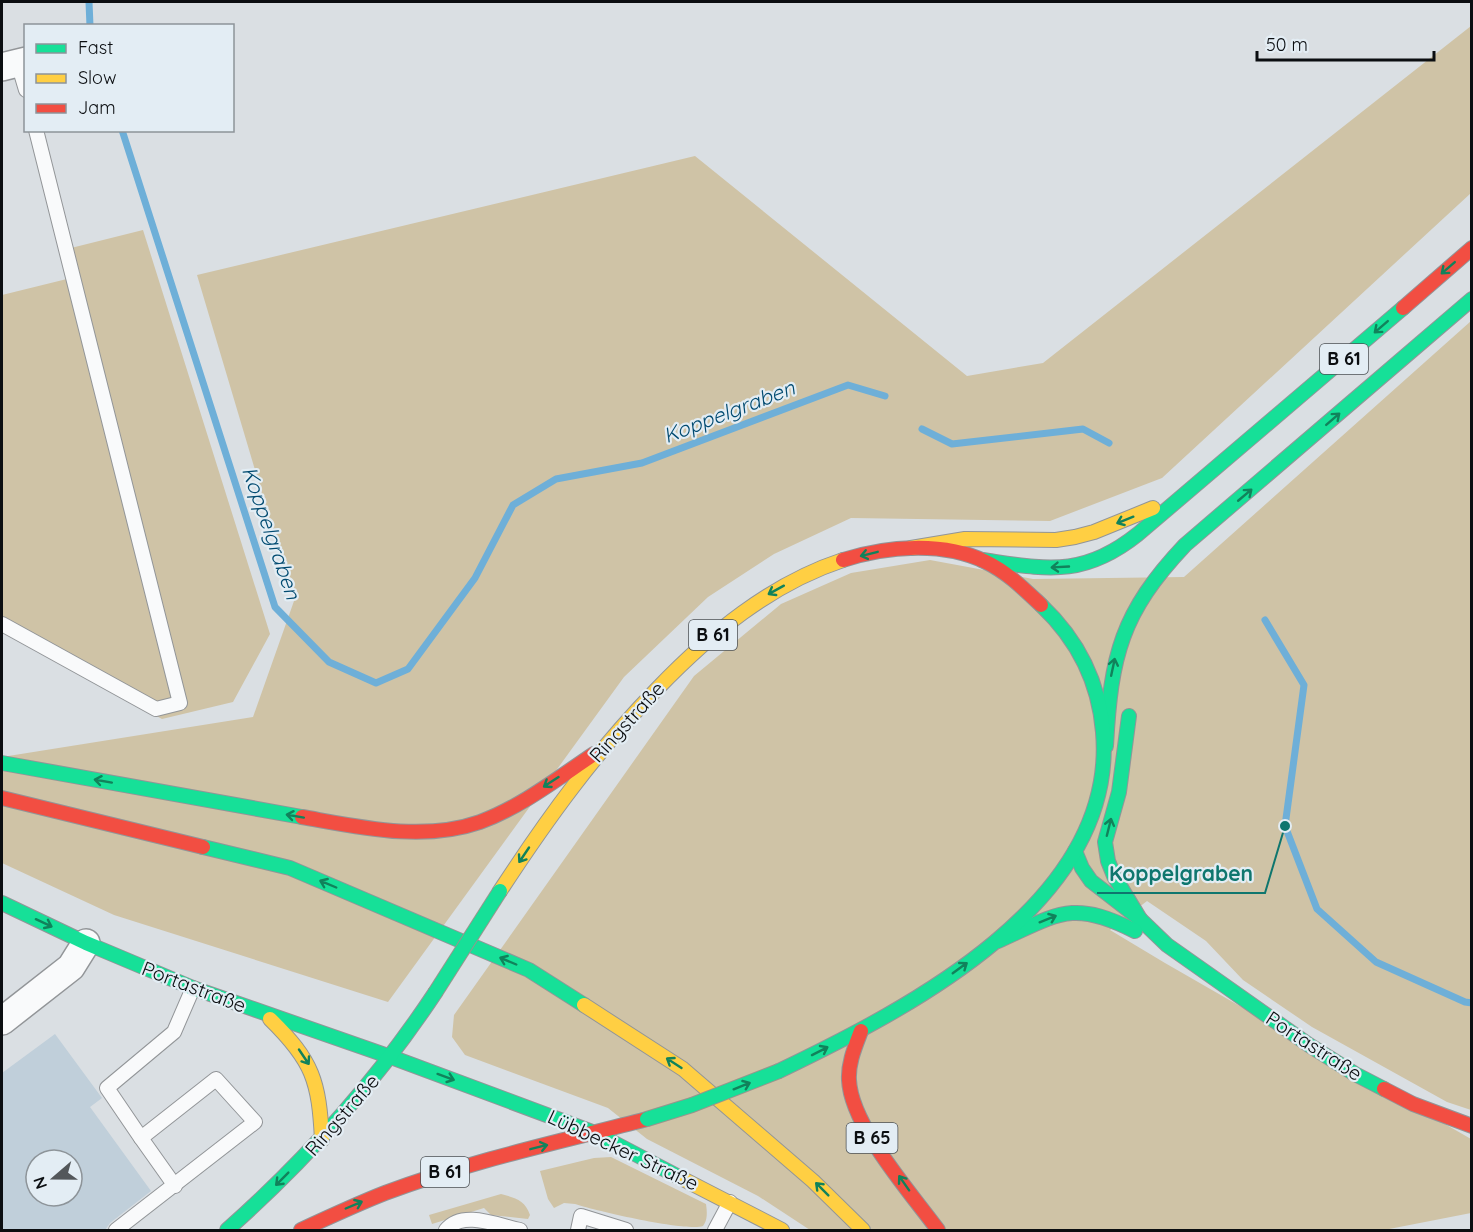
<svg xmlns="http://www.w3.org/2000/svg" width="1473" height="1232" viewBox="0 0 1473 1232" font-family="Quicksand,sans-serif">
  <style>
    .green { fill: #cfc3a6 }
    .lines { fill: none; stroke-linecap: round; stroke-linejoin: round }
    .stream { stroke: #6eafd8; stroke-width: 7 }
    .building { fill: #c0cfda; fill-rule: evenodd }
    .lane-casing { stroke: #929598; stroke-width: 16 }
    .street-casing { stroke: #929598; stroke-width: 30 }
    .fast-casing { stroke: #929598; stroke-width: 16 }
    .slow-casing { stroke: #929598; stroke-width: 16 }
    .jam-casing { stroke: #929598; stroke-width: 16 }
    .lane { stroke: #f9fafb; stroke-width: 14 }
    .street { stroke: #f9fafb; stroke-width: 27 }
    .fast { stroke: #16e098; stroke-width: 14 }
    .slow { stroke: #ffcf43; stroke-width: 14 }
    .jam { stroke: #f24e42; stroke-width: 14 }
    .fast-bridge-casing { stroke: #96958d; stroke-width: 16; stroke-linecap: butt }
    .fast-bridge { stroke: #16e098; stroke-width: 14 }
    .oneway { stroke: #11825b }
    .labels { text-anchor: middle; stroke-width: 4.5; stroke-linejoin: round; paint-order: stroke }
    .shield { fill: #e3edf4; stroke: #4c5155; stroke-width: 1.5 }
    .shield-label { font-size: 18px; font-weight: bold; fill: #0b0e11 }
    .street-label { font-size: 20px; fill: #0b0e11; stroke: #e3edf4 }
    .water-label { font-size: 21px; font-style: italic; fill: #004a70; stroke: #e3edf4 }
    .leader { fill: none; stroke: #0f766e; stroke-width: 2 }
    .callout-dot { fill: #0f766e; stroke: #e3edf4; stroke-width: 2 }
    .callout-label { font-size: 21px; text-anchor: middle; font-weight: bold; fill: #0f766e; stroke: #e3edf4; stroke-width: 4.5; stroke-linejoin: round; paint-order: stroke }
  </style>
  <rect width="100%" height="100%" fill="#dadfe3"/>
  <g class="green">
    <path d="M1471,26V193L1162,478L1050,521L851,518L774,554L708,597L624,677L388,1002L114,915L2,863V757L253,717L294,601L197,275L695,156L967,376L1043,363Z"/>
    <path d="M143,230L270,634L233,702L162,719L2,631V295L75,277L67,249Z"/>
    <path d="M1471,321V1110L1447,1102L1312,1027L1243,980L1206,941L1147,901L1110,930L1165,963L1471,1139V1213L1384,1230H810L758,1196L647,1139L608,1108L465,1055L452,1037L454,1015L694,676L781,604L851,573L930,560L1033,579L1184,577Z"/>
    <path d="M611,1157L706,1204C707,1211 708,1220 703,1226C688,1232 596,1211 575,1204L564,1203L554,1208L548,1199L540,1171L594,1158Z"/>
    <path d="M501,1194C515,1198 525,1200 530,1215L528,1219L491,1215L484,1208L432,1224L429,1215Z"/>
  </g>
  <g class="lines">
    <g class="stream">
      <path d="M89,2L90,26"/>
      <path d="M122,130L275,607L329,662L376,683L408,669L475,578L513,505L556,479L642,463L848,385L885,396"/>
      <path d="M922,429L952,444L1083,429L1109,443"/>
      <path d="M1265,620L1304,685L1285,826L1317,909L1376,962L1465,1002L1472,1003"/>
    </g>
  </g>
  <path class="building" d="M55,1034L102,1098L90,1107L151,1191L110,1223L105,1230H2V1073ZM36,1160H72V1196H36Z"/>
  <g class="lines">
    <defs>
      <g id="lane">
        <path d="M18,63L26,90"/>
        <path d="M2,624L156,709L180,703L36,130"/>
        <path d="M141,1138L175,1186"/>
        <path d="M116,1230L255,1122L216,1079L141,1138L107,1088L174,1032L193,988"/>
        <path d="M446,1230C463,1209 499,1226 520,1230"/>
        <path d="M578,1230L581,1216L626,1230"/>
        <path d="M715,1230L730,1202"/>
      </g>
      <g id="street">
        <path d="M2,67L26,61"/>
        <path d="M2,1021L71,967L86,943"/>
      </g>
      <g id="fast">
        <path d="M982,560C1047,569 1083,578 1138,534L1403,308"/>
        <path d="M1129,716L1119,792L1105,842L1108,861L1114,876L1140,919"/>
        <path d="M1106,746C1111,655 1121,613 1185,545L1472,299"/>
        <path d="M2,763L302,817"/>
        <path d="M203,847L290,868L529,970L584,1005"/>
        <path d="M1075,851L1082,868L1091,881L1140,919L1167,945L1309,1045L1355,1074L1384,1089"/>
        <path d="M2,903L86,943L193,988L391,1057"/>
        <path d="M998,941C1058,914 1072,899 1135,931"/>
        <path d="M391,1057L595,1133L679,1177"/>
        <path d="M779,1071C908,1009 1118,902 1103,732C1099,682 1077,639 1041,605"/>
        <path d="M227,1230C307,1159 376,1082 435,993"/>
      </g>
      <g id="slow">
        <path d="M911,548L965,539L1056,540L1075,537L1094,532L1153,508"/>
        <path d="M500,891C549,816 595,753 657,689C710,634 770,584 843,560"/>
        <path d="M584,1005L683,1069L813,1181L863,1230"/>
        <path d="M270,1019C313,1061 319,1081 322,1140"/>
        <path d="M679,1177L782,1230"/>
      </g>
      <g id="jam">
        <path d="M1403,308L1472,248"/>
        <path d="M843,560C887,546 943,541 986,562C1007,572 1024,589 1041,605"/>
        <path d="M2,798L203,847"/>
        <path d="M302,817C359,827 423,842 480,822C521,807 558,778 594,754"/>
        <path d="M861,1031C855,1047 848,1063 849,1080C851,1126 911,1193 938,1230"/>
        <path d="M1384,1089L1413,1104L1472,1126"/>
        <path d="M301,1230C329,1217 357,1204 385,1193C470,1161 559,1142 647,1119"/>
      </g>
    </defs>
    <use href="#lane" class="lane-casing"/>
    <use href="#street" class="street-casing"/>
    <use href="#fast" class="fast-casing"/>
    <use href="#slow" class="slow-casing"/>
    <use href="#jam" class="jam-casing"/>
    <use href="#lane" class="lane"/>
    <use href="#street" class="street"/>
    <use href="#fast" class="fast"/>
    <use href="#slow" class="slow"/>
    <use href="#jam" class="jam"/>
    <defs>
      <g id="fast-bridge">
        <path d="M435,993L500,891"/>
        <path d="M647,1119L692,1105L779,1071"/>
      </g>
    </defs>
    <use href="#fast-bridge" class="fast-bridge-casing"/>
    <use href="#fast-bridge" class="fast-bridge"/>
  </g>
  <defs><path id="oneway-shaft" d="M-6 0H5M1.5-3L5.5 0L1.5 3" fill="none" stroke-width="1.6" stroke-linecap="round" stroke-linejoin="round" transform="scale(1.5)"/></defs>
  <g class="oneway">
    <use href="#oneway-shaft" transform="translate(1448 268) rotate(139)"/>
    <use href="#oneway-shaft" transform="translate(1381 327) rotate(139)"/>
    <use href="#oneway-shaft" transform="translate(1333 419) rotate(-41)"/>
    <use href="#oneway-shaft" transform="translate(1245 495) rotate(-40)"/>
    <use href="#oneway-shaft" transform="translate(1125 520) rotate(158)"/>
    <use href="#oneway-shaft" transform="translate(869 554) rotate(166)"/>
    <use href="#oneway-shaft" transform="translate(1060 567) rotate(177)"/>
    <use href="#oneway-shaft" transform="translate(776 590) rotate(151)"/>
    <use href="#oneway-shaft" transform="translate(1113 667) rotate(-78)"/>
    <use href="#oneway-shaft" transform="translate(103 781) rotate(-170)"/>
    <use href="#oneway-shaft" transform="translate(551 782) rotate(147)"/>
    <use href="#oneway-shaft" transform="translate(295 816) rotate(-170)"/>
    <use href="#oneway-shaft" transform="translate(1109 827) rotate(-76)"/>
    <use href="#oneway-shaft" transform="translate(524 855) rotate(124)"/>
    <use href="#oneway-shaft" transform="translate(328 884) rotate(-157)"/>
    <use href="#oneway-shaft" transform="translate(1048 919) rotate(-22)"/>
    <use href="#oneway-shaft" transform="translate(44 923) rotate(25)"/>
    <use href="#oneway-shaft" transform="translate(508 961) rotate(-157)"/>
    <use href="#oneway-shaft" transform="translate(960 968) rotate(-36)"/>
    <use href="#oneway-shaft" transform="translate(820 1051) rotate(-27)"/>
    <use href="#oneway-shaft" transform="translate(304 1057) rotate(56)"/>
    <use href="#oneway-shaft" transform="translate(674 1063) rotate(-147)"/>
    <use href="#oneway-shaft" transform="translate(446 1077) rotate(20)"/>
    <use href="#oneway-shaft" transform="translate(742 1086) rotate(-22)"/>
    <use href="#oneway-shaft" transform="translate(539 1147) rotate(-14)"/>
    <use href="#oneway-shaft" transform="translate(282 1179) rotate(135)"/>
    <use href="#oneway-shaft" transform="translate(904 1183) rotate(-125)"/>
    <use href="#oneway-shaft" transform="translate(822 1189) rotate(-135)"/>
    <use href="#oneway-shaft" transform="translate(354 1205) rotate(-23)"/>
  </g>
  <g class="labels">
    <g class="shield">
      <rect x="1320" y="344" width="48" height="30" rx="4.5"/>
      <rect x="689" y="620" width="48" height="30" rx="4.5"/>
      <rect x="846.5" y="1123" width="51" height="30" rx="4.5"/>
      <rect x="421" y="1157" width="48" height="30" rx="4.5"/>
    </g>
    <g class="shield-label">
      <text x="1344" y="365">B 61</text>
      <text x="713" y="641">B 61</text>
      <text x="872" y="1144">B 65</text>
      <text x="445" y="1178">B 61</text>
    </g>
    <g class="street-label">
      <text transform="translate(627 722) rotate(-48)" y="7">Ringstraße</text>
      <text transform="translate(194 987) rotate(21)" y="7">Portastraße</text>
      <text transform="translate(1314 1046) rotate(33)" y="7">Portastraße</text>
      <text transform="translate(342 1115) rotate(-49)" y="7">Ringstraße</text>
      <text transform="translate(623 1150) rotate(25)" y="7">Lübbecker Straße</text>
    </g>
    <g class="water-label">
      <text transform="translate(729 412) rotate(-21)" y="7">Koppelgraben</text>
      <text transform="translate(271 533) rotate(71)" y="7">Koppelgraben</text>
    </g>
  </g>
  <path class="leader" d="M1285 826L1265 893H1097"/>
  <circle class="callout-dot" cx="1285" cy="826" r="6"/>
  <g class="callout-label">
    <text x="1181" y="881">Koppelgraben</text>
  </g>
  <rect width="1473" height="1232" fill="none" stroke="#0b0e11" stroke-width="6"/>
  <rect x="24" y="24" width="210" height="108" fill="#e3edf4" stroke="#8d9499" stroke-width="1.5"/>
  <rect x="36" y="44" width="30" height="9" fill="#16e098" stroke="#8d9499" stroke-width="1.5"/>
  <text x="78" y="54" font-size="18" fill="#0b0e11">Fast</text>
  <rect x="36" y="74" width="30" height="9" fill="#ffcf43" stroke="#8d9499" stroke-width="1.5"/>
  <text x="78" y="84" font-size="18" fill="#0b0e11">Slow</text>
  <rect x="36" y="104" width="30" height="9" fill="#f24e42" stroke="#8d9499" stroke-width="1.5"/>
  <text x="78" y="114" font-size="18" fill="#0b0e11">Jam</text>
  <g transform="translate(54 1178) rotate(250)"><circle r="28" fill="#e3edf4" stroke="#8d9499" stroke-width="1.5"/>
  <path d="M0-4.5L10 22L0 15L-10 22Z" fill="#53575a"/>
  <text y="-9" font-size="16" font-weight="bold" text-anchor="middle" fill="#0b0e11">N</text>
  </g>
  <path d="M1257 51v9h177v-9" fill="none" stroke="#0b0e11" stroke-width="3"/>
  <text x="1266" y="51" font-size="18" fill="#0b0e11" stroke="#e3edf4" stroke-width="4.5" paint-order="stroke">50 m</text>
</svg>
